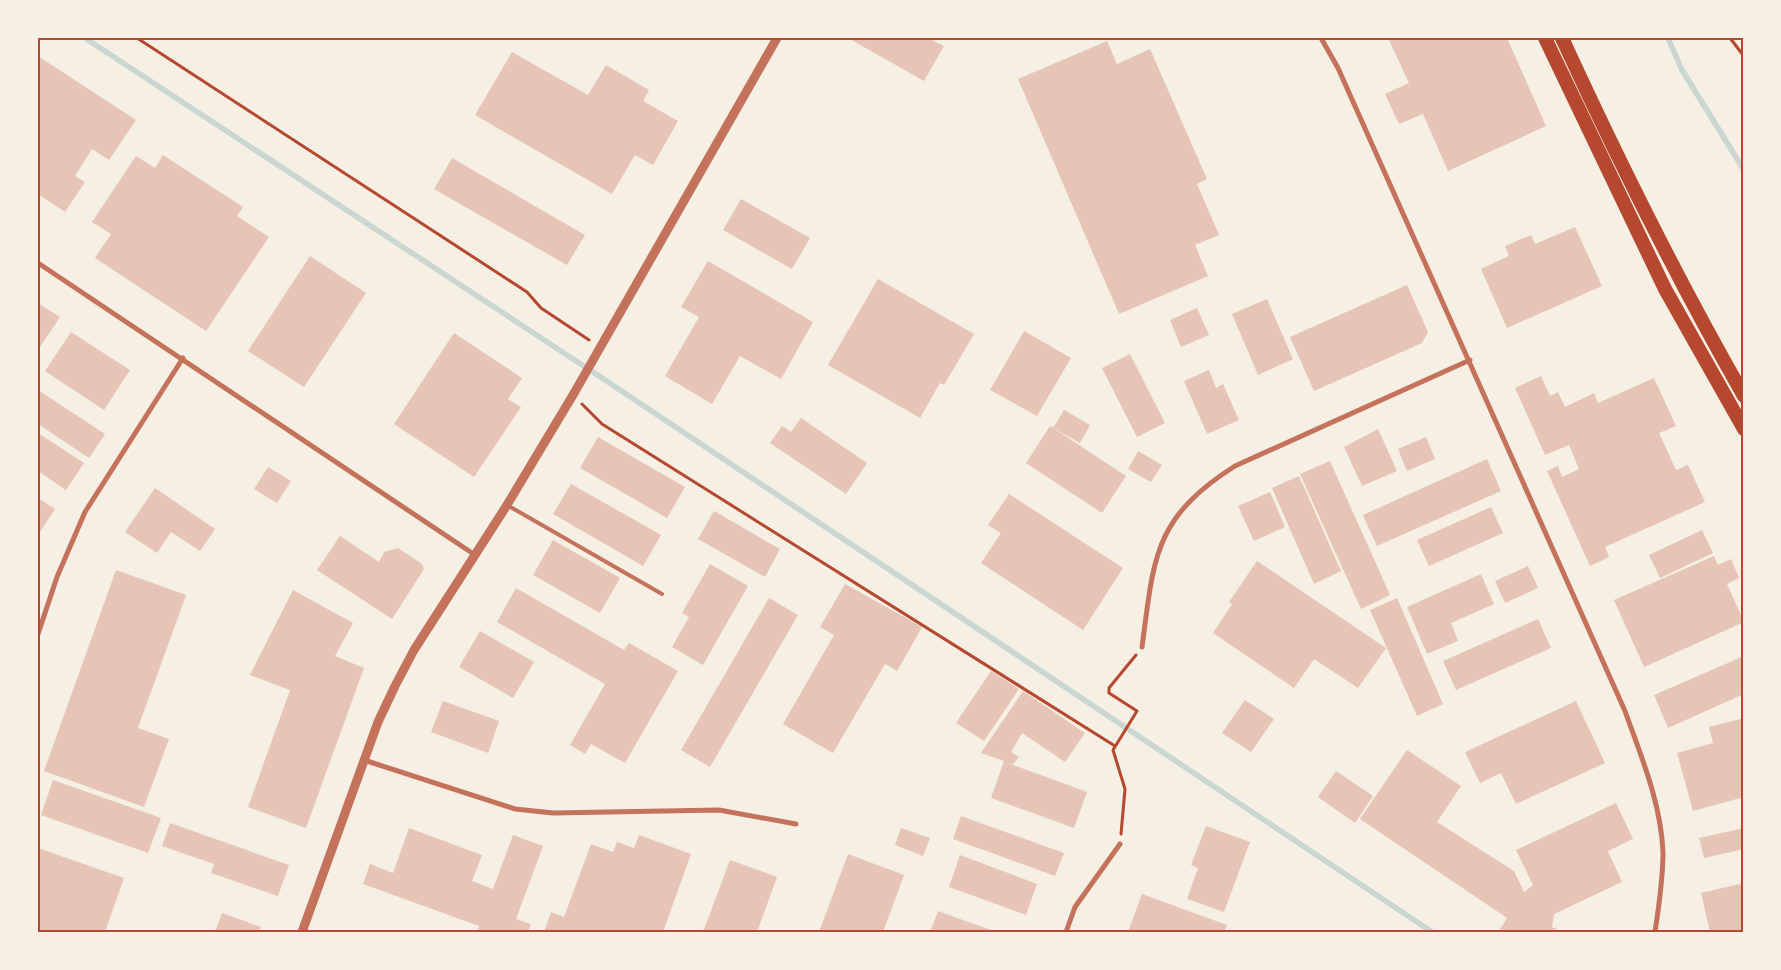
<svg xmlns="http://www.w3.org/2000/svg" width="1781" height="970" viewBox="0 0 1781 970" font-family="'Asap Condensed',sans-serif">
  <style>
    .lines { fill: none; stroke-linecap: round; stroke-linejoin: round }
    .stream { stroke: #c9d6d2; stroke-width: 5.5 }
    .building { fill: #e6c5b7 }
    .path { stroke: #b5482f; stroke-width: 3 }
    .service { stroke: #c5725c; stroke-width: 4 }
    .minor { stroke: #c5725c; stroke-width: 5 }
    .tertiary { stroke: #c5725c; stroke-width: 9 }
    .trunk { stroke: #b5482f; stroke-width: 14 }
    .neatline { fill: none; stroke: #b5482f; stroke-width: 2 }
  </style>
  <rect width="100%" height="100%" fill="#f6efe4"/>
  <g class="lines">
    <g class="stream">
      <path d="M85,38L608,382L1432,932"/>
      <path d="M1668,38L1682,70L1744,170"/>
    </g>
  </g>
  <g class="building">
    <path d="M848,38H928L944,46L924,81Z"/>
    <path d="M1388,38H1507L1546,126L1448,171L1423,114L1399,124L1385,94L1409,83Z"/>
    <path d="M1107,41L1117,64L1150,49L1207,179L1197,184L1219,235L1195,245L1208,276L1119,314L1018,79Z"/>
    <path d="M512,52L588,95L606,65L649,90L643,101L678,121L653,165L635,155L612,194L475,115Z"/>
    <path d="M38,56L136,120L109,160L92,149L75,176L85,182L65,212L38,194Z"/>
    <path d="M163,155L243,207L237,216L269,237L206,331L95,258L111,234L92,222L136,156L155,168Z"/>
    <path d="M452,158L585,235L567,265L434,189Z"/>
    <path d="M741,199L810,238L792,269L723,230Z"/>
    <path d="M1575,227L1602,286L1507,328L1481,269L1509,256L1505,246L1531,235L1535,244Z"/>
    <path d="M310,256L366,293L304,387L248,351Z"/>
    <path d="M708,261L813,322L781,379L740,356L712,404L665,376L699,317L681,307Z"/>
    <path d="M878,279L974,334L944,385L940,383L920,418L828,365Z"/>
    <path d="M1407,285L1428,332L1422,343L1314,391L1290,337Z"/>
    <path d="M1267,299L1293,359L1258,375L1232,314Z"/>
    <path d="M38,303L60,317L38,350Z"/>
    <path d="M1197,308L1209,335L1181,347L1170,320Z"/>
    <path d="M1024,331L1071,358L1037,416L990,390Z"/>
    <path d="M71,332L130,370L104,410L45,371Z"/>
    <path d="M454,333L522,378L508,399L521,407L474,477L394,424Z"/>
    <path d="M1130,354L1165,423L1137,437L1102,368Z"/>
    <path d="M1209,370L1216,388L1223,384L1239,420L1207,434L1184,381Z"/>
    <path d="M1541,376L1550,396L1558,392L1565,407L1594,393L1598,403L1654,378L1676,426L1659,433L1676,470L1688,465L1705,502L1605,547L1609,557L1590,566L1547,471L1558,466L1562,477L1579,469L1569,445L1545,455L1515,388Z"/>
    <path d="M38,390L105,434L89,458L38,424Z"/>
    <path d="M1064,410L1090,425L1080,443L1053,428Z"/>
    <path d="M801,418L867,463L846,494L770,443L782,426L791,432Z"/>
    <path d="M1050,426L1126,476L1102,513L1026,463Z"/>
    <path d="M1378,429L1397,471L1362,486L1344,447Z"/>
    <path d="M38,433L84,463L66,490L38,471Z"/>
    <path d="M598,437L685,487L667,518L580,468Z"/>
    <path d="M1426,437L1435,459L1407,471L1398,449Z"/>
    <path d="M1138,451L1162,465L1151,482L1128,469Z"/>
    <path d="M1487,459L1501,491L1377,546L1363,515Z"/>
    <path d="M1330,461L1390,595L1361,609L1300,474Z"/>
    <path d="M268,467L291,481L277,503L254,489Z"/>
    <path d="M1299,476L1341,571L1314,584L1272,488Z"/>
    <path d="M571,484L661,535L643,566L553,514Z"/>
    <path d="M155,488L215,529L200,551L171,532L157,553L125,532Z"/>
    <path d="M1270,492L1285,527L1254,541L1238,506Z"/>
    <path d="M1009,494L1123,568L1083,630L981,563L1001,533L988,525Z"/>
    <path d="M38,498L55,509L38,535Z"/>
    <path d="M1491,507L1503,533L1429,566L1417,540Z"/>
    <path d="M714,511L780,549L765,577L698,539Z"/>
    <path d="M1702,530L1713,553L1660,578L1649,555Z"/>
    <path d="M340,536L379,562L384,552L398,548L422,564L424,569L392,619L317,570Z"/>
    <path d="M553,540L620,578L600,613L533,575Z"/>
    <path d="M1714,556L1718,565L1731,559L1739,578L1727,584L1744,622L1644,667L1614,600Z"/>
    <path d="M1257,561L1386,648L1358,688L1314,659L1294,688L1213,633L1232,604L1229,602Z"/>
    <path d="M710,564L748,586L703,665L672,647L689,617L682,613Z"/>
    <path d="M1528,566L1538,588L1505,603L1495,581Z"/>
    <path d="M116,570L186,595L138,728L169,739L144,807L44,771Z"/>
    <path d="M1481,574L1494,604L1451,623L1458,641L1427,654L1407,607Z"/>
    <path d="M845,584L922,627L897,671L885,664L833,753L783,724L834,635L820,627Z"/>
    <path d="M516,588L624,650L629,643L678,671L625,763L591,744L585,754L570,745L605,684L497,622Z"/>
    <path d="M293,590L353,623L335,656L364,668L306,828L248,807L290,690L250,675Z"/>
    <path d="M769,598L798,615L710,767L681,750Z"/>
    <path d="M1397,598L1443,704L1417,716L1370,610Z"/>
    <path d="M1538,619L1551,648L1456,690L1443,661Z"/>
    <path d="M480,631L534,662L513,698L459,667Z"/>
    <path d="M1744,656V694L1668,728L1654,695Z"/>
    <path d="M991,671L1019,689L984,741L956,723Z"/>
    <path d="M1023,691L1085,733L1065,762L1022,733L1011,752L1019,757L1013,764L1008,763L1087,792L1074,828L991,798L1004,761L981,753Z"/>
    <path d="M1245,700L1274,719L1251,752L1222,733Z"/>
    <path d="M443,701L499,721L488,753L431,732Z"/>
    <path d="M1576,701L1605,763L1516,804L1501,773L1480,783L1465,752Z"/>
    <path d="M1744,718V797L1693,811L1677,753L1713,743L1709,727Z"/>
    <path d="M1407,750L1461,786L1437,822L1514,871L1524,892L1533,885L1516,850L1616,803L1633,839L1608,851L1622,882L1554,914L1552,927L1561,932H1502L1499,931L1507,918L1360,819Z"/>
    <path d="M1336,771L1373,796L1355,823L1318,797Z"/>
    <path d="M53,780L161,818L148,853L41,815Z"/>
    <path d="M961,816L1064,853L1055,876L953,839Z"/>
    <path d="M170,823L289,865L278,896L211,873L214,864L162,846Z"/>
    <path d="M1206,826L1250,842L1224,912L1187,899L1198,868L1191,865Z"/>
    <path d="M409,828L482,855L472,881L493,889L513,835L543,846L516,919L531,924L528,932H477L479,926L363,884L370,864L393,873Z"/>
    <path d="M901,828L930,838L923,856L895,845Z"/>
    <path d="M1744,828V849L1704,858L1699,838Z"/>
    <path d="M639,835L691,854L663,932H544L551,912L564,917L591,844L613,852L617,842L634,848Z"/>
    <path d="M38,848L124,878L105,932H38Z"/>
    <path d="M848,854L904,875L883,932H819Z"/>
    <path d="M960,855L1037,884L1026,915L949,887Z"/>
    <path d="M730,860L777,877L757,932H703Z"/>
    <path d="M1744,883V932H1710L1701,893Z"/>
    <path d="M1142,894L1227,925L1224,932H1128Z"/>
    <path d="M938,911L996,932H930Z"/>
    <path d="M222,913L261,927L259,932H215Z"/>
  </g>
  <g class="lines">
    <g class="path">
      <path d="M137,38L527,292L541,308L589,340"/>
      <path d="M1730,38L1743,55L1744,88"/>
      <path d="M582,404L602,424L1115,746"/>
      <path d="M1121,834L1125,789L1113,750L1137,711L1109,693V688L1136,655"/>
    </g>
    <path class="service" d="M507,505L662,594"/>
    <g class="minor">
      <path d="M1321,38L1338,68L1625,711C1641,756 1661,803 1663,852C1663,879 1659,906 1655,932"/>
      <path d="M38,263L475,555"/>
      <path d="M38,634L57,577L85,512L183,358"/>
      <path d="M1142,647C1154,558 1153,518 1235,466L1470,360"/>
      <path d="M364,760L515,809L553,813L719,810L796,824"/>
      <path d="M1066,932L1075,907L1120,844"/>
    </g>
    <path class="tertiary" d="M302,932L378,722L395,686L414,650L507,505L573,395L777,38"/>
    <g class="trunk">
      <path d="M1545,38L1665,289L1744,429"/>
      <path d="M1562,38C1618,160 1677,279 1744,396"/>
    </g>
  </g>
  <rect width="1781" height="970" fill="none" stroke="#f6efe4" stroke-width="78"/>
  <rect x="39" y="39" width="1703" height="892" class="neatline"/>
</svg>
